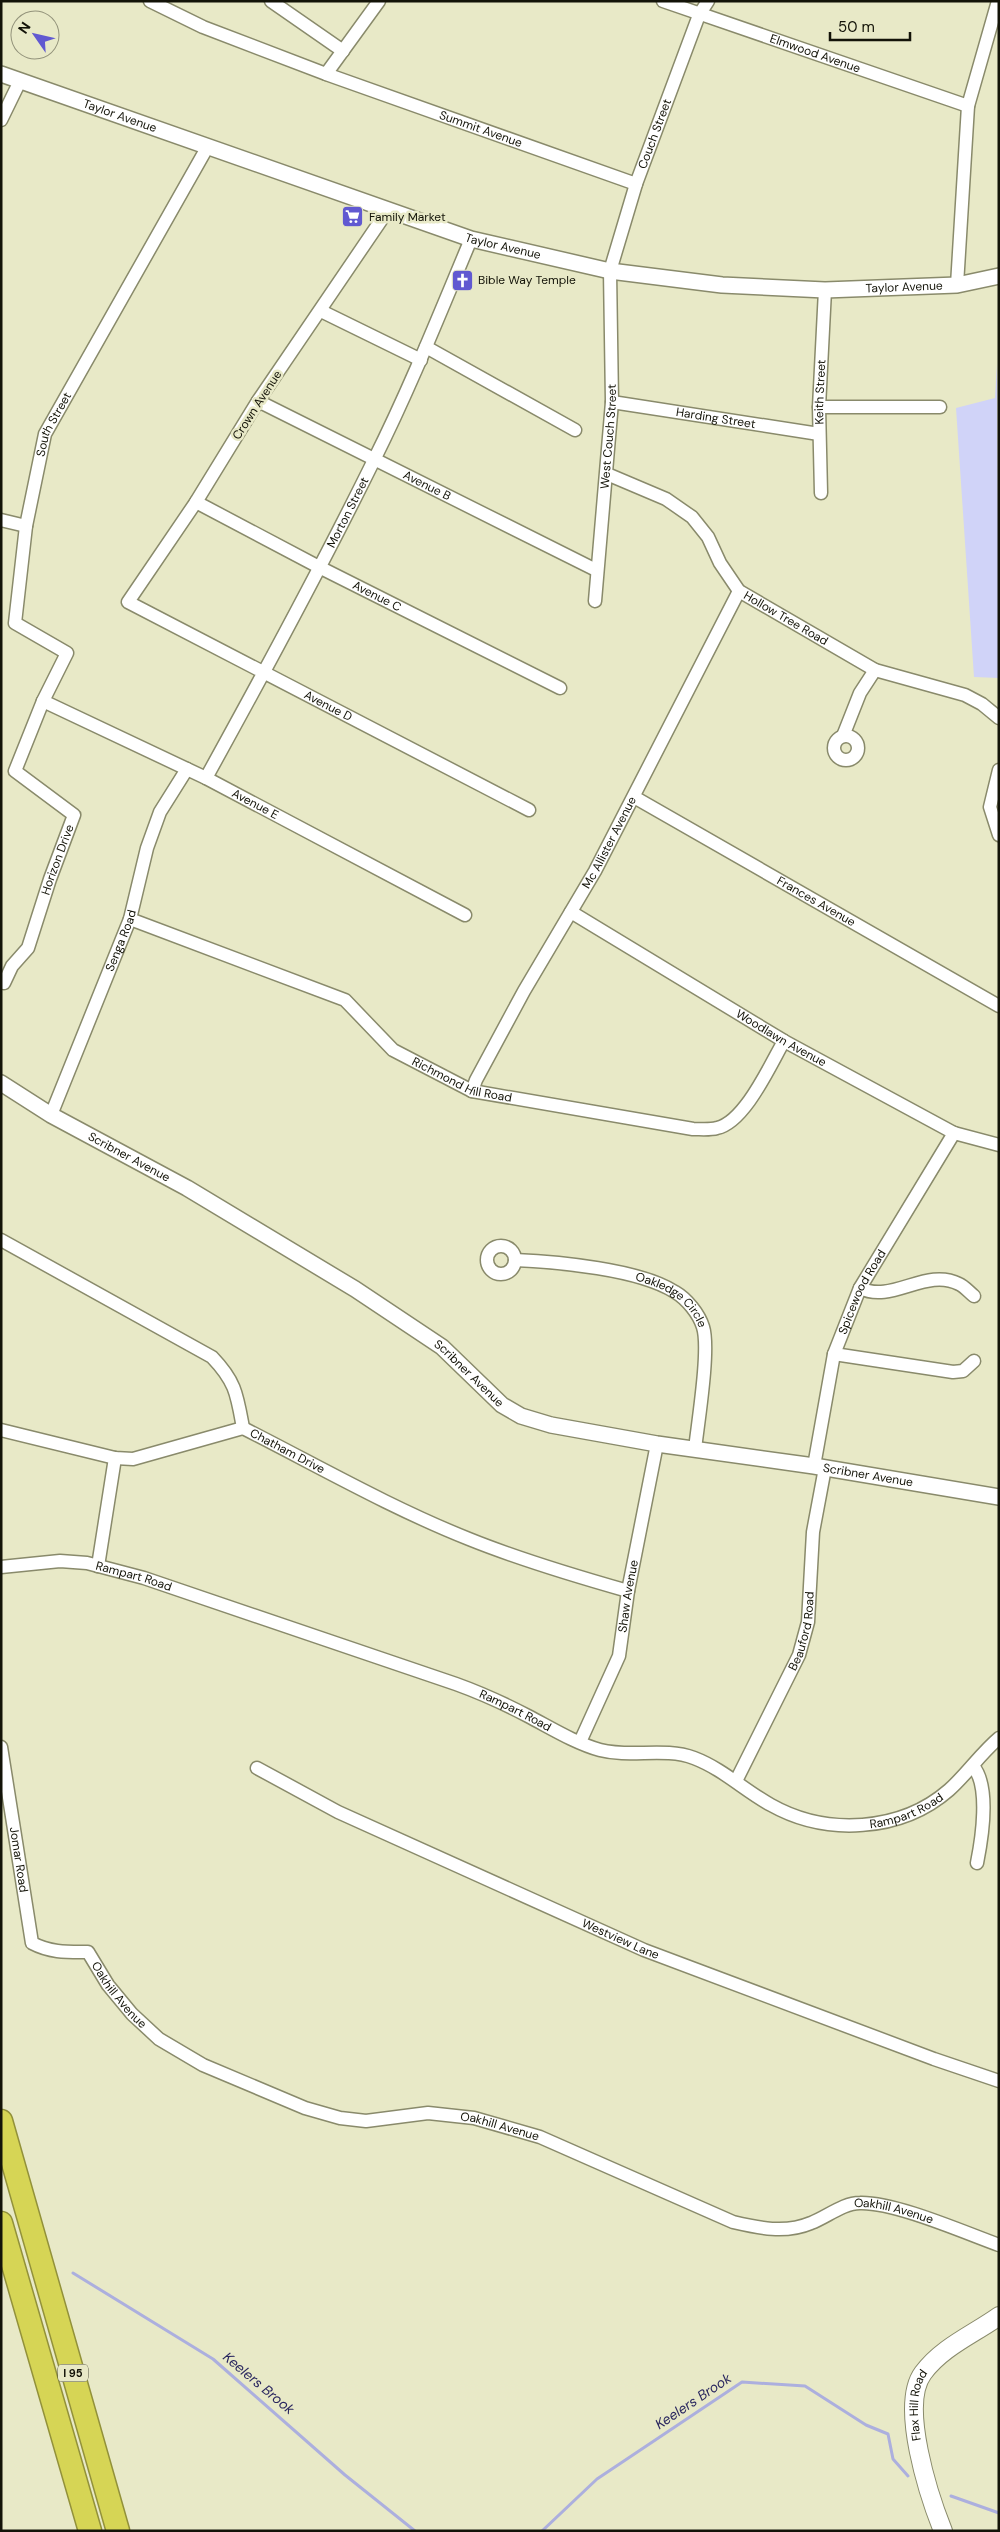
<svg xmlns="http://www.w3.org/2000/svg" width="1000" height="2532" viewBox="0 0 1000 2532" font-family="'DM Sans',sans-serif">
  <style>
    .green { fill: #d0d3f8 }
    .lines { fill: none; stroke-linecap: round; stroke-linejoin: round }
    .stream { stroke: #acafde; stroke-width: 3 }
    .minor-casing { stroke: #898a6b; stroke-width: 15 }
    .tertiary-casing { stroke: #898a6b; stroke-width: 18 }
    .secondary-casing { stroke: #898a6b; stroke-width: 20 }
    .motorway-casing { stroke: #92913a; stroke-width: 25 }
    .minor { stroke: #fff; stroke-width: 12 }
    .tertiary { stroke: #fff; stroke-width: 15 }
    .secondary { stroke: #fff; stroke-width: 18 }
    .motorway { stroke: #d6d555; stroke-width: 22 }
    .labels { text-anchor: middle; stroke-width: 5; stroke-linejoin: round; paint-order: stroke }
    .shield { fill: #e8e9c7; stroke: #535341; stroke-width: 1 }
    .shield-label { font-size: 11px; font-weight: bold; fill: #131308 }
    .street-label { font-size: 12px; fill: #131308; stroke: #e8e9c7 }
    .poi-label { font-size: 12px; fill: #131308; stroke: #e8e9c7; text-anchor: start }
    .water-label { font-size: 14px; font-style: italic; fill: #2a275f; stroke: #e8e9c7 }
  </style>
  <rect width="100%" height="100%" fill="#e8e9c7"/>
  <path class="green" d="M997,364L999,678L974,677L956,408L995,398Z"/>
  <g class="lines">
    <g class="stream">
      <path d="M73,2273L213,2359L345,2475L415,2531"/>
      <path d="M951,2496L999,2513"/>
      <path d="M542,2531L597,2479L742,2382L805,2386L866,2425L888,2434L893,2459L908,2476"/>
    </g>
    <defs>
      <g id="minor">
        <path id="s1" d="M150,1L203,27L326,74L636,184"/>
        <path d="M271,1L343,51"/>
        <path id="s2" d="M663,1L968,106"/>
        <path d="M326,74L379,1"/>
        <path d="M1,120L20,81"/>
        <path id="s3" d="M388,210L258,401L196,502L128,602L529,810"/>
        <path d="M957,285L968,106L998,1"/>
        <path d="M321,311L421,360"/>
        <path d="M426,347L575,430"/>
        <path id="s4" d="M258,401L596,570"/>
        <path id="s5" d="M612,402L819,434"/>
        <path d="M819,407H940"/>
        <path id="s6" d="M607,474L666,499L692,517L708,537L720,563L739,591L875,670L965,695L982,704L999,718"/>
        <path id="s7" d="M821,493L819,407L825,290"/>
        <path id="s8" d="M196,502L319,567L560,688"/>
        <path d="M1,520L26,526"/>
        <path id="s9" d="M595,601L612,402L610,271L636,184L699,15L708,1"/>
        <path id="s10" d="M43,701L206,778L465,915"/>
        <circle cx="846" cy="748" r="12"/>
        <path d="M843,736L860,693L875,670"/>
        <path d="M999,770L990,807L999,835"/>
        <path id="s11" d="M206,778C264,673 321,568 374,460C410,388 440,313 471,239"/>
        <path id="s12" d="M634,797L999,1006"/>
        <path id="s13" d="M571,912L784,1041L954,1133L999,1145"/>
        <path id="s14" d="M130,919L345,1000L393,1050L472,1091L693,1129C701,1129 710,1130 717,1128C745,1122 770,1065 784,1041"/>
        <path id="s15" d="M4,983L12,966L28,948L50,879L74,815L15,771L43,701L67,653L15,623L26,526L45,434L208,146"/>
        <path id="s16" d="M472,1091L476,1080L524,991L595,871L739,591"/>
        <path id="s17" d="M51,1115L130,919L147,848L160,812L187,769"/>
        <path d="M1,1240L212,1357C236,1382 237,1395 243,1428"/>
        <circle cx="501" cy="1260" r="14"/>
        <path id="s18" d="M515,1260C558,1262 639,1269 675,1292C687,1299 699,1314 703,1327C710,1349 698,1422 695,1449"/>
        <path d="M860,1288C892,1304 926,1267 959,1284C964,1286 969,1292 974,1296"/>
        <path d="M834,1354L953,1372L963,1371L974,1361"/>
        <path id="s19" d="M243,1428C318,1466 391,1508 469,1539C521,1560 575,1576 628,1591"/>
        <path d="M1,1430L115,1458L133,1459L243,1428"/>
        <path id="s20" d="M814,1466L834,1354L860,1288L954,1133"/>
        <path d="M98,1566L115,1458"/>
        <path id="s21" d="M1,1567L60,1561L87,1563L144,1578L456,1684C481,1693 505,1704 528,1716C551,1728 575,1743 600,1750C631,1758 664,1747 694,1758C723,1769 745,1791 771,1805C826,1836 901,1832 949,1790C967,1774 981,1753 999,1738"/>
        <path id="s22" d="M580,1742L619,1656L628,1591L657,1444"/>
        <path id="s23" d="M1,1747L32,1943C51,1953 68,1952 88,1952L108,1985L132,2014L159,2039L203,2065L305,2108L340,2118L366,2121L428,2113L474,2118L540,2137L733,2222C759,2228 785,2234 811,2223C827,2217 843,2203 860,2203C895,2202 963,2232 999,2245"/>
        <path d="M973,1766C990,1786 982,1838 977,1863"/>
        <path id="s24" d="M257,1768L338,1812L644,1950L934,2059L999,2081"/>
        <path id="s25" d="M736,1781L799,1655L808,1622L813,1532L825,1468"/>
      </g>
      <g id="tertiary">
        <path id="s26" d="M1,74L471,239L610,271L722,285L825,290L957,285L999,276"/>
        <path id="s27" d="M1,1083L51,1115L187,1188L355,1289L442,1347L502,1405L521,1416L551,1425L657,1444L814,1466L999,1497"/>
      </g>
      <g id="secondary">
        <path id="s28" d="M943,2531C929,2496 899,2405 923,2373C942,2347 974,2334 999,2316"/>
      </g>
      <g id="motorway">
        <path d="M1,2121L118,2531"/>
        <path d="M1,2223L90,2531"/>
      </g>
    </defs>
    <use href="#minor" class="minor-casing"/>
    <use href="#tertiary" class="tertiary-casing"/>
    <use href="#secondary" class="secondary-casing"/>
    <use href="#motorway" class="motorway-casing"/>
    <use href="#minor" class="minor"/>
    <use href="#tertiary" class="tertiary"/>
    <use href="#secondary" class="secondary"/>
    <use href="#motorway" class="motorway"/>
  </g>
  <defs>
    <symbol id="supermarket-square" viewBox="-11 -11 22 22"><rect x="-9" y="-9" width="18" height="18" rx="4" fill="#6159d1" stroke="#e8e9c7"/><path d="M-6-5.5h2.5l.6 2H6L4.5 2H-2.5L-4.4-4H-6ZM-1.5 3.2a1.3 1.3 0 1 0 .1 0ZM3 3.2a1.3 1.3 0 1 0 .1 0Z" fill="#fff"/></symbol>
    <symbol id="church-square" viewBox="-11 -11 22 22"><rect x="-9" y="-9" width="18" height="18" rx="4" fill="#6159d1" stroke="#e8e9c7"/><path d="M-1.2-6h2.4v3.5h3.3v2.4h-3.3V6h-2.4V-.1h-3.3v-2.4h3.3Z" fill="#fff"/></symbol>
  </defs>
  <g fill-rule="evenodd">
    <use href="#supermarket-square" x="340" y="204" width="25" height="25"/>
    <use href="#church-square" x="450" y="268" width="25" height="25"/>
  </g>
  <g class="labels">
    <rect class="shield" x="58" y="2364.5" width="30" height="17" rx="4"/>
    <g class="shield-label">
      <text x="73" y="2377">I 95</text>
    </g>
    <g class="street-label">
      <text dy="4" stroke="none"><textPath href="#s2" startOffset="161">Elmwood Avenue</textPath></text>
      <text dy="4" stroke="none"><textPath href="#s26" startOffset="126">Taylor Avenue</textPath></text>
      <text dy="4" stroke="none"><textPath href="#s1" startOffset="355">Summit Avenue</textPath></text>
      <text dy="4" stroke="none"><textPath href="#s9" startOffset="475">Couch Street</textPath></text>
      <text dy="4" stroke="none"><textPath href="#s26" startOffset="531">Taylor Avenue</textPath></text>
      <text dy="4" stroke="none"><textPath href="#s26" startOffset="936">Taylor Avenue</textPath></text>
      <text dy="4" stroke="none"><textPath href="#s7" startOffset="101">Keith Street</textPath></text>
      <text transform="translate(257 405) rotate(-57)" y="4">Crown Avenue</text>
      <text dy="4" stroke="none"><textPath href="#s5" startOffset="105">Harding Street</textPath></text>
      <text dy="4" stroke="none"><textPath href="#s15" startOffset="650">South Street</textPath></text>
      <text dy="4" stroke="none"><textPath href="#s9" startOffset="165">West Couch Street</textPath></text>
      <text dy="4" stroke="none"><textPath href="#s4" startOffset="189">Avenue B</textPath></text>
      <text dy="4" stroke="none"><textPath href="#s11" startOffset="301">Morton Street</textPath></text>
      <text dy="4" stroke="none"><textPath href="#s8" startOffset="204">Avenue C</textPath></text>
      <text dy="4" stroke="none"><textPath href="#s6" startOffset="238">Hollow Tree Road</textPath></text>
      <text dy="4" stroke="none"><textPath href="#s3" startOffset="696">Avenue D</textPath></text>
      <text dy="4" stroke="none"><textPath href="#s10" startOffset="236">Avenue E</textPath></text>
      <text dy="4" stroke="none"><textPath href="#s16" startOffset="284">Mc Allister Avenue</textPath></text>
      <text dy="4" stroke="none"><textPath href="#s15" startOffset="136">Horizon Drive</textPath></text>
      <text dy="4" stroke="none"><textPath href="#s12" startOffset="210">Frances Avenue</textPath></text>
      <text dy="4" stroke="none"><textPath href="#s17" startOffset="188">Senga Road</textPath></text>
      <text dy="4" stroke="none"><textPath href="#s13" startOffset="245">Woodlawn Avenue</textPath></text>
      <text dy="4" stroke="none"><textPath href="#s14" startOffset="375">Richmond Hill Road</textPath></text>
      <text dy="4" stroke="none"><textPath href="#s27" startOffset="148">Scribner Avenue</textPath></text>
      <text dy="4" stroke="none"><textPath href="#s20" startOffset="182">Spicewood Road</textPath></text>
      <text dy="4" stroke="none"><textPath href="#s18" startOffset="166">Oakledge Circle</textPath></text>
      <text dy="4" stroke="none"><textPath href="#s27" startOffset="552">Scribner Avenue</textPath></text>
      <text dy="4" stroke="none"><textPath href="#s19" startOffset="50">Chatham Drive</textPath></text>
      <text dy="4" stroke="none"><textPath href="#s27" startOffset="972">Scribner Avenue</textPath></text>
      <text dy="4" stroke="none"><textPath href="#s21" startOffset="135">Rampart Road</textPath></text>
      <text dy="4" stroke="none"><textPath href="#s22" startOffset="155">Shaw Avenue</textPath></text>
      <text dy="4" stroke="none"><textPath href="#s25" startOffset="165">Beauford Road</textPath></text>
      <text dy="4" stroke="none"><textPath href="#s21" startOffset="540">Rampart Road</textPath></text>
      <text dy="4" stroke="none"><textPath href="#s21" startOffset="960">Rampart Road</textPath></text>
      <text dy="4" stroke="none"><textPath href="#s23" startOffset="114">Jomar Road</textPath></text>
      <text dy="4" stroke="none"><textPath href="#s24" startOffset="402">Westview Lane</textPath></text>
      <text dy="4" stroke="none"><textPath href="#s23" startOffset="309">Oakhill Avenue</textPath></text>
      <text dy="4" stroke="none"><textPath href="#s23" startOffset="729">Oakhill Avenue</textPath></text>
      <text dy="4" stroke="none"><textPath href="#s23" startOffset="1149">Oakhill Avenue</textPath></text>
      <text dy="4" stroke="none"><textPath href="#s28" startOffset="130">Flax Hill Road</textPath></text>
    </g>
    <g class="poi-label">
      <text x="369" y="221">Family Market</text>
      <text x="478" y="284">Bible Way Temple</text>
    </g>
    <g class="water-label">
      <text transform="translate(259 2383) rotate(40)" y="5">Keelers Brook</text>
      <text transform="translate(693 2401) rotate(-34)" y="5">Keelers Brook</text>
    </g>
  </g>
  <rect width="1000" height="2532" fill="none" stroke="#131308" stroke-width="5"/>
  <g transform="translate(35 35) rotate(304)"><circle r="24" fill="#e8e9c7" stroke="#93937b"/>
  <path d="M0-4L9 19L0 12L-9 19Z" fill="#6159d1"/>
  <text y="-8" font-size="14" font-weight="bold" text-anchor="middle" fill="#131308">N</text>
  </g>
  <path d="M830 32v8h80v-8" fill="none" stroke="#131308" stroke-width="2.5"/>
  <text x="838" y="32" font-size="15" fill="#131308" stroke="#e8e9c7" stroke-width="4" paint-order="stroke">50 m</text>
</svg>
